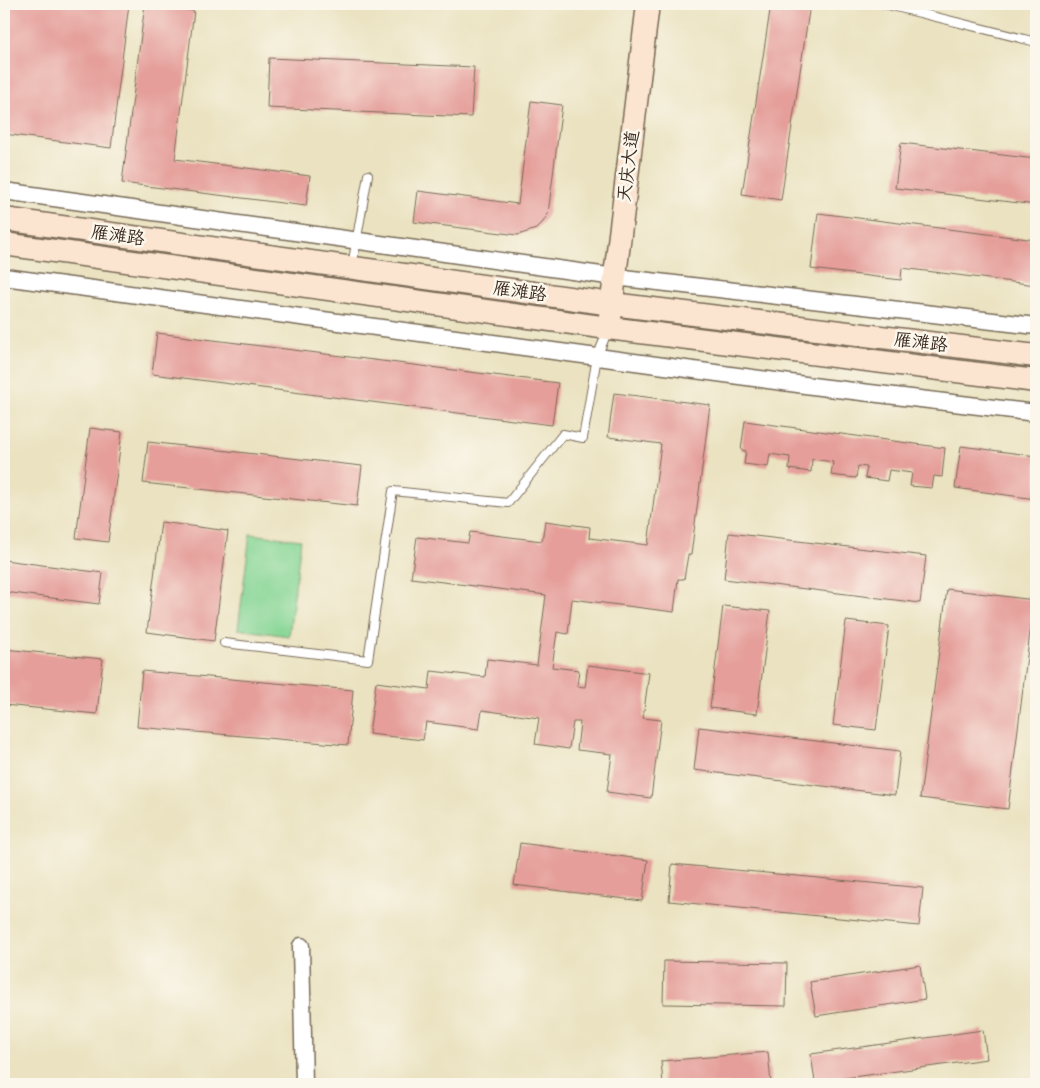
<svg xmlns="http://www.w3.org/2000/svg" width="1040" height="1088" viewBox="0 0 1040 1088" font-family="'Architects Daughter','LXGW WenKai TC',sans-serif">
  <style>
    .green { fill: #85d594; stroke: #608059 }
    .building { fill: #e59e9a }
    .lines { fill: none; stroke-linecap: round; stroke-linejoin: round }
    .lane-casing { stroke: #786a57; stroke-width: 10 }
    .street-casing { stroke: #786a57; stroke-width: 19 }
    .secondary-casing { stroke: #786a57; stroke-width: 25 }
    .lane { stroke: #fff; stroke-width: 8 }
    .street { stroke: #fff; stroke-width: 16 }
    .secondary { stroke: #fce5d0; stroke-width: 22 }
    .labels { text-anchor: middle; stroke-width: 5; stroke-linejoin: round; paint-order: stroke }
    .street-label { font-size: 18px; fill: #3b2a1e; stroke: #fbf7ec }
  </style>
  <rect width="100%" height="100%" fill="#fbf7ec"/>
  <filter id="ink" filterUnits="userSpaceOnUse"><feTurbulence type="fractalNoise" baseFrequency=".02" numOctaves="2"/><feDisplacementMap in="SourceGraphic" scale="10" xChannelSelector="R" yChannelSelector="G"/><feConvolveMatrix kernelMatrix="1 2 1 2 8 2 1 2 1" color-interpolation-filters="sRGB"/></filter>
  <filter id="wash" filterUnits="userSpaceOnUse"><feTurbulence type="fractalNoise" baseFrequency=".0096" numOctaves="4" result="noise"/><feDisplacementMap in="SourceGraphic" scale="20" xChannelSelector="R" yChannelSelector="G"/><feGaussianBlur stdDeviation="1.12" result="paint"/><feColorMatrix in="noise" values="0 0 0 0 0 0 0 0 0 0 0 0 0 0 0 0 0 1.4 0 .05"/><feComposite in="paint" operator="in"/></filter>
  <g filter="url(#wash)">
    <rect width="100%" height="100%" fill="#eae2c0"/>
    <path class="green" d="M250,534L301,540L289,636L238,629Z"/>
    <g id="blocks">
      <g class="building">
        <path d="M4,4H129L111,148L4,134Z"/>
        <path d="M145,4L194,11L175,159L310,176L306,206L122,183Z"/>
        <path d="M771,4H810L781,200L742,194Z"/>
        <path d="M269,58L474,67L471,117L267,108Z"/>
        <path d="M531,101L562,105L548,214L543,222L536,229L518,235L414,222L418,191L518,204Z"/>
        <path d="M901,143L1036,159V205L895,188Z"/>
        <path d="M818,213L1036,240V285L902,268L901,280L811,269Z"/>
        <path d="M157,333L558,383L552,425L152,374Z"/>
        <path d="M614,393L710,405L691,555H688L684,579H678L674,612L572,599L568,634L557,632L552,667L579,670L577,686L585,687L588,665L649,673L643,718L661,720L651,798L607,792L612,754L577,750L580,722H573L569,749L535,744L539,718L482,710L479,729L426,722L423,740L369,734L376,682L429,689L431,671L485,677L487,659L537,665L546,595L411,578L417,537L468,543L470,532L542,541L545,521L590,527L589,538L648,545L661,444L608,437Z"/>
        <path d="M4,417H8L5,442H4Z"/>
        <path d="M745,421L945,448L942,477L934,476L932,488L910,486L912,473L889,470L887,481L865,478L867,467L858,466L856,478L831,475L833,462L812,459L811,472L789,469L790,457L770,454L768,467L744,464L746,451L741,450Z"/>
        <path d="M90,428L122,432L108,542L76,538Z"/>
        <path d="M148,442L362,466L357,506L143,483Z"/>
        <path d="M961,446L1036,456V499L955,488Z"/>
        <path d="M161,522L228,531L214,641L147,632Z"/>
        <path d="M729,533L926,556L920,603L724,579Z"/>
        <path d="M4,560L103,573L99,604L4,592Z"/>
        <path d="M947,589L1034,600L1008,809L920,798Z"/>
        <path d="M723,606L770,611L757,714L710,708Z"/>
        <path d="M846,621L889,626L876,730L833,725Z"/>
        <path d="M4,649L103,659L97,714L4,705Z"/>
        <path d="M142,671L353,690L348,745L137,727Z"/>
        <path d="M699,727L900,751L895,795L694,770Z"/>
        <path d="M520,843L648,860L642,901L514,885Z"/>
        <path d="M672,864L923,888L919,926L669,901Z"/>
        <path d="M664,961L787,963L786,1006L663,1004Z"/>
        <path d="M920,965L925,999L816,1016L810,982Z"/>
        <path d="M983,1030L987,1059L815,1082L811,1054Z"/>
        <path d="M768,1052L771,1084H663L661,1061Z"/>
      </g>
    </g>
  </g>
  <g filter="url(#ink)">
    <use href="#blocks" fill-opacity="0" stroke="#786a57" stroke-width="1"/>
    <g class="lines">
      <defs>
        <g id="lane">
          <path d="M884,4L1036,42"/>
          <path d="M352,266L368,175"/>
          <path d="M224,643L368,660L393,491L508,503L563,434L583,438L597,357L608,330"/>
        </g>
        <g id="street">
          <path d="M4,191L615,277L1036,326"/>
          <path d="M4,277L820,387L1036,413"/>
          <path d="M301,946L304,1084"/>
        </g>
        <g id="secondary">
          <path d="M4,219L612,304L1036,356"/>
          <path d="M4,244L608,328L1036,381"/>
          <path d="M610,317L648,4"/>
        </g>
      </defs>
      <use href="#lane" class="lane-casing"/>
      <use href="#street" class="street-casing"/>
      <use href="#secondary" class="secondary-casing"/>
      <use href="#lane" class="lane"/>
      <use href="#street" class="street"/>
      <use href="#secondary" class="secondary"/>
    </g>
  </g>
  <g class="labels">
    <g class="street-label">
      <text transform="translate(628 166) rotate(-83)" y="6">天庆大道</text>
      <text transform="translate(118 235) rotate(8)" y="6">雁滩路</text>
      <text transform="translate(520 291) rotate(8)" y="6">雁滩路</text>
      <text transform="translate(921 342) rotate(7)" y="6">雁滩路</text>
    </g>
  </g>
  <rect width="1040" height="1088" fill="none" stroke="#fbf7ec" stroke-width="20"/>
</svg>
